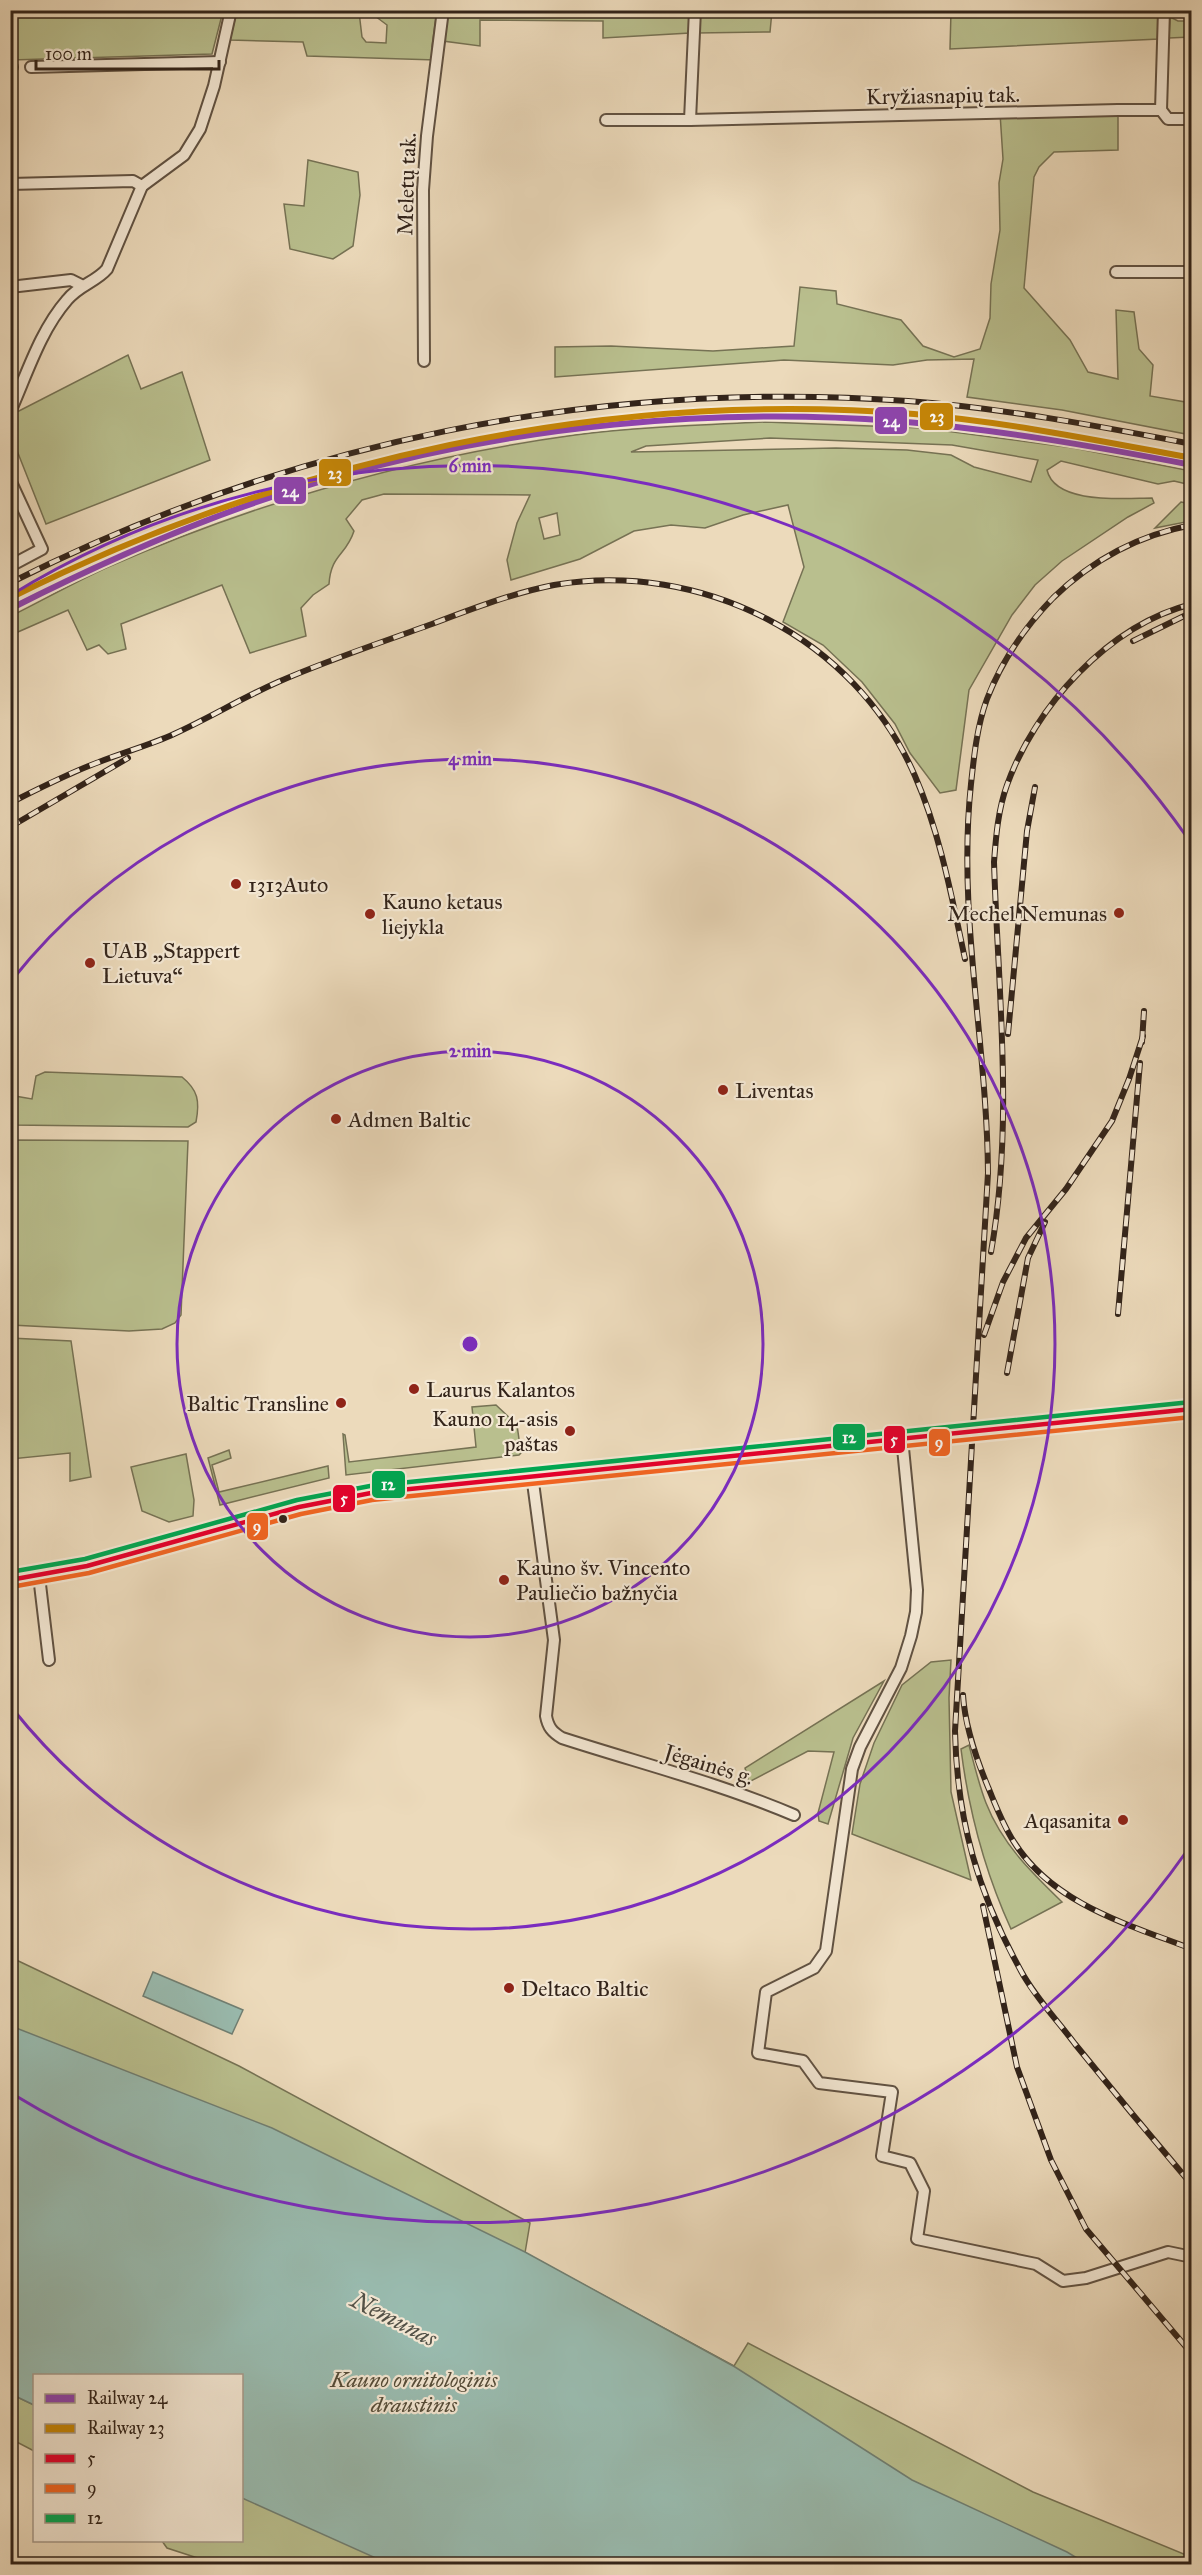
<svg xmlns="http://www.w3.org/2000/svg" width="1202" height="2575" viewBox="0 0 1202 2575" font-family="'IM FELL Great Primer',serif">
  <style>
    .green { fill: #b9bf8e; stroke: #767254; stroke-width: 1.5; fill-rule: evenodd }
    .water { fill: #99bbaf; stroke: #707f73; stroke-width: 1.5 }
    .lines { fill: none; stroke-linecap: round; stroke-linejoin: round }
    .minor-casing { stroke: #615242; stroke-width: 14 }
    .primary-casing { stroke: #33241a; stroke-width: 20 }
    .minor { stroke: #f3e7d3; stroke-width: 10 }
    .primary { stroke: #ecdabb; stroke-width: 16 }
    .rail-casing { stroke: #33241a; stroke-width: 6 }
    .rail { stroke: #f3e7d3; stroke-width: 4; stroke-dasharray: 11; stroke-linecap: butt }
    .bus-1-casing { stroke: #f3e7d3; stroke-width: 9 }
    .bus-2-casing { stroke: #f3e7d3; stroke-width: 9 }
    .bus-3-casing { stroke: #f3e7d3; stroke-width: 9 }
    .bus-1 { stroke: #e4002b; stroke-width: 4.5 }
    .bus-2 { stroke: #f26522; stroke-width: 4.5 }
    .bus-3 { stroke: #00a651; stroke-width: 4.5 }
    .rail-1-casing { stroke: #f3e7d3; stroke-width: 10 }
    .rail-2-casing { stroke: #f3e7d3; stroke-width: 10 }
    .rail-1 { stroke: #8e44ad; stroke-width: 6 }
    .rail-2 { stroke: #c68606; stroke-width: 6 }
    .ring { fill: none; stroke: #7b2cbf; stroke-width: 3 }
    .poi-dot { fill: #8f2418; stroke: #f3e7d3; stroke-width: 2 }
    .bus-dot { fill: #33241a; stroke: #f3e7d3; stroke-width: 2 }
    .labels { text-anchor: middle; stroke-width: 4.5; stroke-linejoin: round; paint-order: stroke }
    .street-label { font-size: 22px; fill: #33241a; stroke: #f3e7d3 }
    .poi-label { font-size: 22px; fill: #33241a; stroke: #f3e7d3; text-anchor: start }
    .park-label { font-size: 22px; font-style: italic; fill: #544b37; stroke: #f3e7d3 }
    .water-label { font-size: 24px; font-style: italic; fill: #525147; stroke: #f3e7d3 }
    .centre { fill: #7b2cbf; stroke: #f3e7d3; stroke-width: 3 }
    .ring-label { font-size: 18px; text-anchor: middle; font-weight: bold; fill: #7b2cbf; stroke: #f3e7d3; stroke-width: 4.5; stroke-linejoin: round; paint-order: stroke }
    .line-badge { stroke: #f3e7d3; stroke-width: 2 }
    .badge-label { font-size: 16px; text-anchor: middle; font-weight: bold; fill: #fff }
  </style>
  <rect width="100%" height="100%" fill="#ecdabb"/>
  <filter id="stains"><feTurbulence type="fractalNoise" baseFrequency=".00333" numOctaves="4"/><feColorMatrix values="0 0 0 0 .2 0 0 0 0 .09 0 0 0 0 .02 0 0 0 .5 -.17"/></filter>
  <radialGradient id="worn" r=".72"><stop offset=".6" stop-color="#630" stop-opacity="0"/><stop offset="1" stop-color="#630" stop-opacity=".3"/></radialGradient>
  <g class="green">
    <path d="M10,11L11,10L223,11L212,54L11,60Z"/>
    <path d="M237,11H341V16L351,17L352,12H359L362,37L366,42L386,43L387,25L371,13L373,11L437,10L432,47L438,48L436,60L307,56L303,42L230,40Z"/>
    <path d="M448,11H689L690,33L603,38V21L480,20V46L443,41Z"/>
    <path d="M701,11H772L770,32L697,33Z"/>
    <path d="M951,11H1157L1160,23L1159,39L950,49Z"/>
    <path d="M1170,17L1178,21H1191V37L1169,38Z"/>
    <path d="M1118,110V150L1054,152L1039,167L1034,177L1024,288L1070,340L1088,372L1118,379L1116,310L1134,312L1139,349L1153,365L1150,396L1191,403V435L1062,410L967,397L974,359L927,360L893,365L784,360L555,377V347L611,346L713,351L794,346L800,287L836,291L837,304L901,320L923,346L954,357L980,349L990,318L991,284L1000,230L999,183L1003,159L1000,113Z"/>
    <path d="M308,160L358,172L360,195L353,246L333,259L290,249L284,204L304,206Z"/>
    <path d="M128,355L141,389L182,372L210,460L46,524L14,443L13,414Z"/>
    <path d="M765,422L923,428L1074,448L1191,471V485L1174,481L1158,484L1061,461L1047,470C1055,505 1124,498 1152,498L1154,503L1128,517L1062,561L1035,585L1012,615L969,690L956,790L940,793L910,753L895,724L862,682L823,645L783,622L804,567L788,505L743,515L705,528L671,525L634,531L580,559L511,580L507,560L517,523L530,495L384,494L362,500L346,519L354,531C346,556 331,554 329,584L313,595L301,608L306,636L250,653L222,585L121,624L126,649L108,654L99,645L87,650L68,610L11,635V616C43,600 75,582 108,567C257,502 414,457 575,435C638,427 702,425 765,422ZM770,438L952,445L1038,460L1031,482L974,467L951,455L907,450L836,448L631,452L646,446ZM557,513L560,535L544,539L539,518Z"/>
    <path d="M1181,502L1191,504V521L1155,528Z"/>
    <path d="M11,1070L13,1073L15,1096L32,1099L36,1076L45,1072L182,1077C198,1090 200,1101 196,1122L188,1127L11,1125Z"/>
    <path d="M11,1140L188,1141L181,1315L175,1323L162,1329L129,1331L11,1325Z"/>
    <path d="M10,1338L71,1341L91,1477L70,1481V1453L11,1459Z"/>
    <path d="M496,1405L517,1425L521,1453L519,1455L346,1475L343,1434L345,1435L349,1462L476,1447L472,1407Z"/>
    <path d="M229,1450L231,1458L212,1465L219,1492L328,1466L329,1478L220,1505L208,1458Z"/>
    <path d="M186,1454L194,1500L193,1516L169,1522L142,1511L131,1467Z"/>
    <path d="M951,1660L949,1698L951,1792L971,1880L852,1834L860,1784L874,1743L902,1685L931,1662Z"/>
    <path d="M884,1681L853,1738L828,1824L819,1821L818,1813L834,1752L808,1751L749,1782L745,1768Z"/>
    <path d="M969,1745C974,1764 979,1785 986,1803C1002,1844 1032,1873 1062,1902L1011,1929C984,1870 969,1813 961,1749Z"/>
    <path d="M10,1957L239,2066L530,2223L525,2253L734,2366L748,2343L1033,2492L1191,2557V2564H216L167,2548L162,2541L242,2540V2376L16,2027L11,2026Z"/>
    <path d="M11,2394L34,2405V2451L11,2439Z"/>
  </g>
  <g class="water">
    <path d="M153,1972L243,2010L232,2034L143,1996Z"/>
    <path d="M11,2026L272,2128L525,2252L735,2367L912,2480L1067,2552L1087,2564H389L242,2498V2376H34V2405L11,2394Z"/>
  </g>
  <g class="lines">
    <defs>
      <g id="minor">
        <path d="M695,10L690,120L1118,110H1161L1168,119H1192"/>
        <path d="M10,67H12"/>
        <path d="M31,67L220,62"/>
        <path d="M1161,110L1164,10"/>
        <path d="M606,120H690"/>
        <path d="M10,184L133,181L142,186"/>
        <path d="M1116,272H1192"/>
        <path d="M10,287L71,280L81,285"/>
        <path d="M424,361L423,190L427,136L443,10"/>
        <path d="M10,412C27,374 40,331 67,300C79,285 96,282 107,269L142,186L184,155L200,129L214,86L231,10"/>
        <path d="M10,480L42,549L10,566"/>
        <path d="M902,1438L917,1590L916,1612L911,1636L901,1668L860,1747L852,1769L826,1951L814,1968L766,1992L758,2053L803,2061L819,2083L892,2092L882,2156L910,2163L924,2191L917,2239L1036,2264L1063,2281L1086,2278L1168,2252L1192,2257"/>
        <path d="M532,1475L554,1640L546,1716C548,1727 552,1732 562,1738C639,1763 719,1783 794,1815"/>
        <path d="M39,1576L49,1660"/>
      </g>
      <path id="primary" d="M10,1580L87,1566L299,1507L371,1493L1192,1409"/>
    </defs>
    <use href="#minor" class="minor-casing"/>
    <use href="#primary" class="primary-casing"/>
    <use href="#minor" class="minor"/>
    <use href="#primary" class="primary"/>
    <defs>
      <g id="rail">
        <path d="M1192,525C1139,535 1092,560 1053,598C1024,628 1002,660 987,699C977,726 974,756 971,784C957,914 987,1042 988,1173L955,1731C957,1821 978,1893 1021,1971C1035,1997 1057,2020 1075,2044C1113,2091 1152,2138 1192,2185"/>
        <path d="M10,583C290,442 595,379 908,401C1003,408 1098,426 1192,444"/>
        <path d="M1133,641L1184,616"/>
        <path d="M10,803C40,788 69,773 99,762C124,752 150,745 174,734C209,718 242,698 278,682C328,660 380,643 432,624C471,609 513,593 554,585C701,560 855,637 915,776C940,833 952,898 965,959"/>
        <path d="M10,827L128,758"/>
        <path d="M1008,1034L1027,831L1035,787"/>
        <path d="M1142,1042L1144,1011"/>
        <path d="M991,1252C1014,1123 998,992 994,862C996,836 998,810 1007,785C1035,707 1108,625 1192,604"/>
        <path d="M1118,1314L1140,1063"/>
        <path d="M984,1335L1003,1282L1026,1238L1066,1189L1112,1121L1129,1079L1143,1036"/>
        <path d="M1007,1373L1028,1258L1045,1222"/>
        <path d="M963,1695C965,1727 976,1758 988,1787C996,1806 1003,1825 1014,1842C1053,1904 1127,1924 1192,1949"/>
        <path d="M983,1906L1017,2067L1051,2160L1086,2229L1192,2354"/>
      </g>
    </defs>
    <use href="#rail" class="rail-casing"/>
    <use href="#rail" class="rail"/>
    <defs>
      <path id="bus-1" d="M10,1580L87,1566L299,1507L371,1493L1192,1409"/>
      <path id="bus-2" d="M11,1587L89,1573L301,1514L372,1500L1192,1417"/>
      <path id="bus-3" d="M10,1572L85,1559L297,1500L370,1486L1191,1402"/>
    </defs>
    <use href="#bus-1" class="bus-1-casing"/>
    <use href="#bus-2" class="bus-2-casing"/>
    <use href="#bus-3" class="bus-3-casing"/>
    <use href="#bus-1" class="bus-1"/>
    <use href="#bus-2" class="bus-2"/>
    <use href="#bus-3" class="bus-3"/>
    <defs>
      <path id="rail-1" d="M10,609C116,555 225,508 339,476C517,426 710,407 895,421C995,429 1093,446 1192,465"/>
      <path id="rail-2" d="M10,598C286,460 606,389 914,414C1008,422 1100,441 1192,458"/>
    </defs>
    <use href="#rail-1" class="rail-1-casing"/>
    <use href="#rail-2" class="rail-2-casing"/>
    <use href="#rail-1" class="rail-1"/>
    <use href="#rail-2" class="rail-2"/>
  </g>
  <g class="ring">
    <circle cx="470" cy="1344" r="293"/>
    <path d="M12 980A585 585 0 1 1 12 1708"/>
    <path d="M1189 1848A878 878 0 0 1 11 2093M11 595A878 878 0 0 1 1189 840"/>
  </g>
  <g class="poi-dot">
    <circle cx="236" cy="884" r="6"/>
    <circle cx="1119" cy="913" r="6"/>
    <circle cx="370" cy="914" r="6"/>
    <circle cx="90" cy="963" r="6"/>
    <circle cx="723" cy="1090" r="6"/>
    <circle cx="336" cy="1119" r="6"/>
    <circle cx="414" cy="1389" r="6"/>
    <circle cx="341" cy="1403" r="6"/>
    <circle cx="570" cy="1431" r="6"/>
    <circle cx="504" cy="1580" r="6"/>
    <circle cx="1123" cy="1820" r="6"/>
    <circle cx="509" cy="1988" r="6"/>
  </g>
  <circle class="bus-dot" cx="283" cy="1519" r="5"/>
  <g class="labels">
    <g class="street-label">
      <text transform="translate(943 95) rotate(-1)" y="8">Kryžiasnapių tak.</text>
      <text transform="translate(406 184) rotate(-88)" y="8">Meletų tak.</text>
      <text transform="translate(709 1764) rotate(17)" y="8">Jėgainės g.</text>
    </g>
    <g class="poi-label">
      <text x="248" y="892">1313Auto</text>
      <text x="382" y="909">Kauno ketaus<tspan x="382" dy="25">liejykla</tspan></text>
      <text x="1107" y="921" text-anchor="end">Mechel Nemunas</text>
      <text x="102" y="958">UAB „Stappert<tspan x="102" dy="25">Lietuva“</tspan></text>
      <text x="735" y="1098">Liventas</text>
      <text x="348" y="1127">Admen Baltic</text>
      <text x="426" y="1397">Laurus Kalantos</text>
      <text x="329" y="1411" text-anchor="end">Baltic Transline</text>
      <text x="558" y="1426" text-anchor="end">Kauno 14-asis<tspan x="558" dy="25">paštas</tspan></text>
      <text x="516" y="1575">Kauno šv. Vincento<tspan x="516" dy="25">Pauliečio bažnyčia</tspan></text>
      <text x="1111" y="1828" text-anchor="end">Aqasanita</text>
      <text x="521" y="1996">Deltaco Baltic</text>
    </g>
    <g class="park-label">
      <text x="414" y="2387">Kauno ornitologinis<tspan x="414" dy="25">draustinis</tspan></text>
    </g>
    <g class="water-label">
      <text transform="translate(394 2319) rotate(27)" y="8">Nemunas</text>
    </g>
  </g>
  <circle cx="470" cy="1344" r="9" class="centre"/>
  <g class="ring-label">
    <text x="470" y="472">6 min</text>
    <text x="470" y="765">4 min</text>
    <text x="470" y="1057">2 min</text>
  </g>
  <g class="line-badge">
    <rect x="919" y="402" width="35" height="29" rx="6" fill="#c68606"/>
    <rect x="874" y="406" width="34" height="29" rx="6" fill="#8e44ad"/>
    <rect x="318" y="458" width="34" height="29" rx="6" fill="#c68606"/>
    <rect x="273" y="476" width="34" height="29" rx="6" fill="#8e44ad"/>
    <rect x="832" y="1423" width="34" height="28" rx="6" fill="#00a651"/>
    <rect x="883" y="1425" width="23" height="29" rx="6" fill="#e4002b"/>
    <rect x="928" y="1428" width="23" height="29" rx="6" fill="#f26522"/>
    <rect x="371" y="1470" width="35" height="29" rx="6" fill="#00a651"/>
    <rect x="332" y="1484" width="24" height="29" rx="6" fill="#e4002b"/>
    <rect x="246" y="1512" width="23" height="29" rx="6" fill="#f26522"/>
  </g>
  <g class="badge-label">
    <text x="937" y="422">23</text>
    <text x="891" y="427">24</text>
    <text x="335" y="479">23</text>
    <text x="290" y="497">24</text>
    <text x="849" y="1443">12</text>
    <text x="894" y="1445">5</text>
    <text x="939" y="1448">9</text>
    <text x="388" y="1490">12</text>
    <text x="344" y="1504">5</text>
    <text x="257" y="1532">9</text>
  </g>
  <rect width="1202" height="2575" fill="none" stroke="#ecdabb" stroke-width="36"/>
  <rect x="12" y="12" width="1178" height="2551" fill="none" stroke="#33241a" stroke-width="3"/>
  <rect x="18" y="18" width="1166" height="2539" fill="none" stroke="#33241a" stroke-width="1.5"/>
  <rect x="33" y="2374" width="210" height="168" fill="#f3e7d3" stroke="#a69989" stroke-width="1.5"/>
  <rect x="45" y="2394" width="30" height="9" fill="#8e44ad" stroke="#a69989" stroke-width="1.5"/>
  <text x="87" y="2404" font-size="18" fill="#33241a">Railway 24</text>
  <rect x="45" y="2424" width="30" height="9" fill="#c68606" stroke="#a69989" stroke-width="1.5"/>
  <text x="87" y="2434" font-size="18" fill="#33241a">Railway 23</text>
  <rect x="45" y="2454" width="30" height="9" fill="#e4002b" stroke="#a69989" stroke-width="1.5"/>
  <text x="87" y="2464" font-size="18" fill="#33241a">5</text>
  <rect x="45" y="2484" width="30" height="9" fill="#f26522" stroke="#a69989" stroke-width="1.5"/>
  <text x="87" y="2494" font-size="18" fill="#33241a">9</text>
  <rect x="45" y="2514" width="30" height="9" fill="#00a651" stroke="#a69989" stroke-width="1.5"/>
  <text x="87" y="2524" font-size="18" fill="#33241a">12</text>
  <path d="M36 60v9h183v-9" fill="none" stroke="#33241a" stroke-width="3"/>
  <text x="45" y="60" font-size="18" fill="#33241a" stroke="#f3e7d3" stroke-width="4.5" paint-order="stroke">100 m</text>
  <rect width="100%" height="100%" filter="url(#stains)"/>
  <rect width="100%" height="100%" fill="url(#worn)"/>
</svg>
